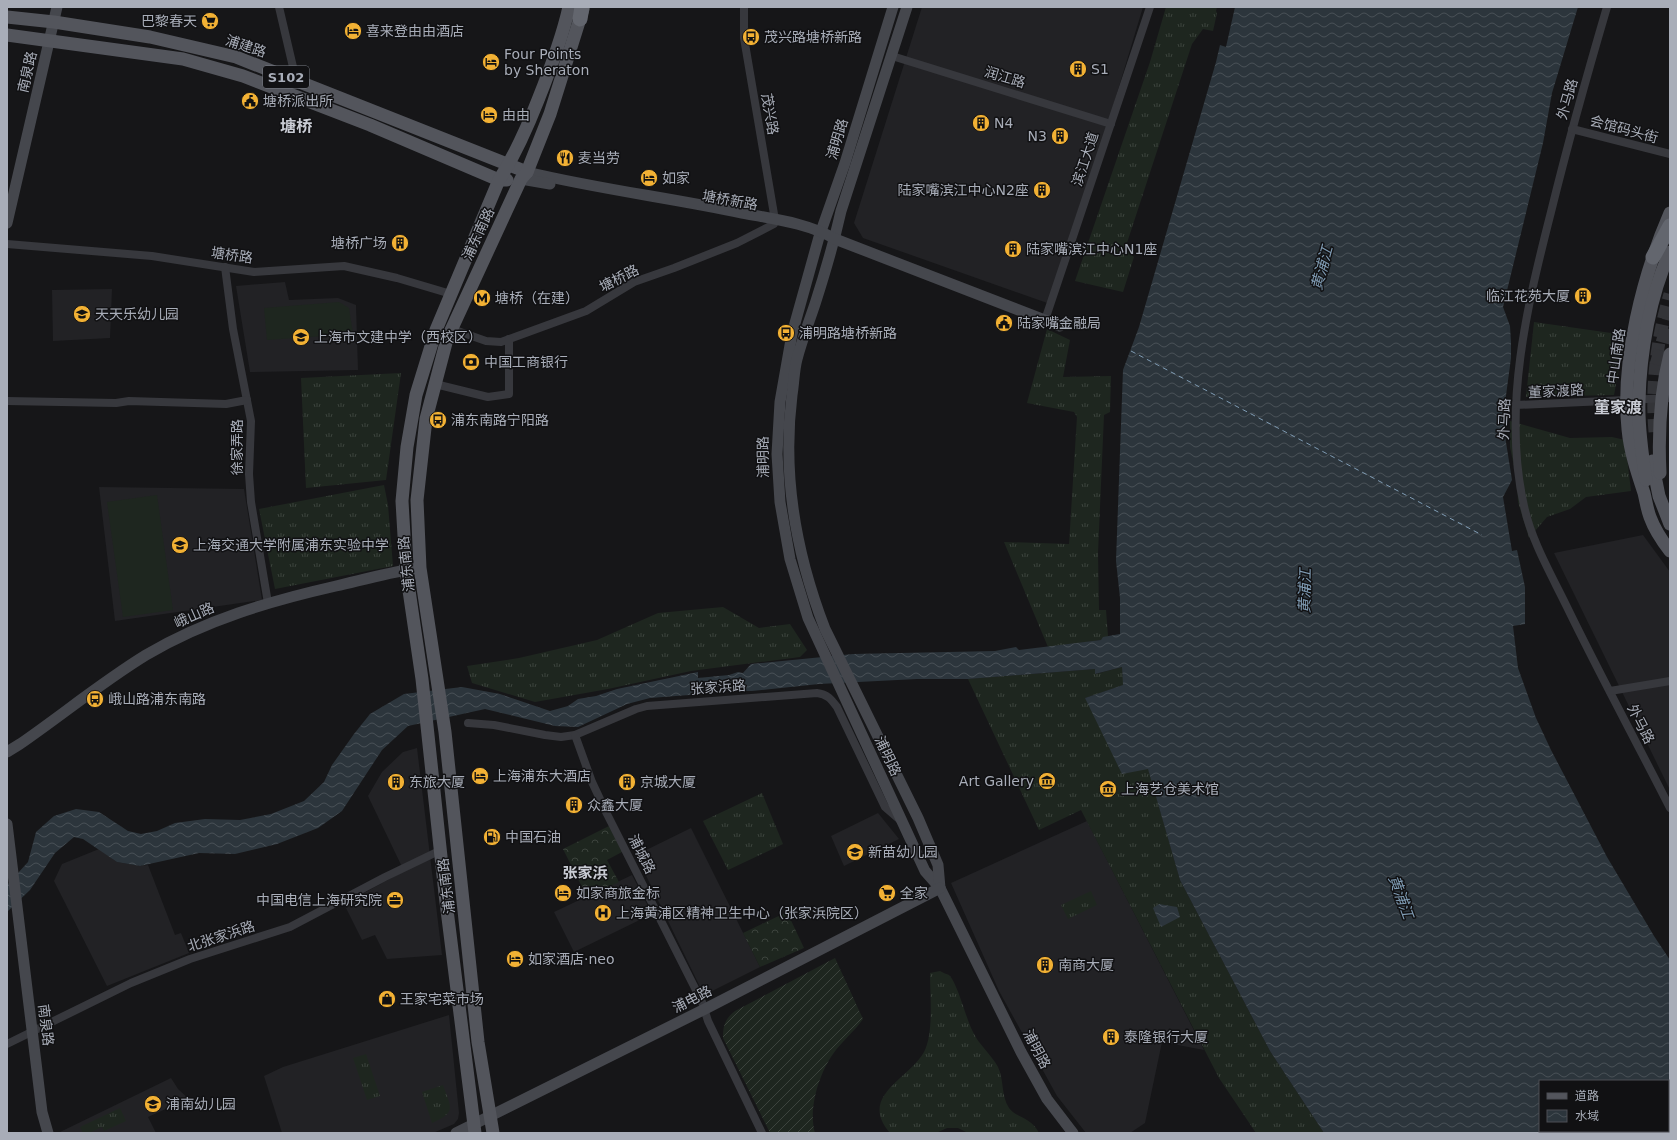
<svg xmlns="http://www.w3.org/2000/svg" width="1677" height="1140" viewBox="0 0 1677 1140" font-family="'DejaVu Sans','Noto Sans SC',sans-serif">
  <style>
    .built { fill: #222225 }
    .grass { fill: url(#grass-tufts) }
    .forest { fill: url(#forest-crowns) }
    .garden { fill: url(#garden-furrows) }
    .pitch { fill: #1e261f }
    .water { fill: url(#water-waves); fill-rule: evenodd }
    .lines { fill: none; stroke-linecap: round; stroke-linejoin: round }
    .ferry { stroke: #7f9bb3; stroke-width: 1; stroke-dasharray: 5 4; stroke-linecap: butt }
    .primary-tunnel { stroke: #333438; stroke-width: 13; stroke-dasharray: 13 6; stroke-linecap: butt }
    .highway-tunnel { stroke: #333438; stroke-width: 15; stroke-dasharray: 15 8; stroke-linecap: butt }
    .street { stroke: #37383d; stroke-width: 8 }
    .secondary { stroke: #45474d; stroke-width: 11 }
    .primary { stroke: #53555c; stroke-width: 13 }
    .highway { stroke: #63666e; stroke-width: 15 }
    .labels { text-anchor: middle; stroke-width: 3; stroke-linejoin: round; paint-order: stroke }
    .shield { fill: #111113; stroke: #7b7e86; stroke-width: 1 }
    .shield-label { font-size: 13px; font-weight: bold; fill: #a8adb8 }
    .poi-label { font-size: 14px; fill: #a8adb8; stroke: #111113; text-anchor: start }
    .street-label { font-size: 14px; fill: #a8adb8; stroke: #111113 }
    .water-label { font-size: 15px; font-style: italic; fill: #7f9bb3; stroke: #111113 }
    .neighbourhood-label { font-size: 15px; font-weight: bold; fill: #c9ccd4; stroke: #111113 }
    .quarter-label { font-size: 16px; font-weight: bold; fill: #c9ccd4; stroke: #111113 }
  </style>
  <defs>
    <pattern id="grass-tufts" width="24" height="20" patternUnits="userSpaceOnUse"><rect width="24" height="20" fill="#1e261f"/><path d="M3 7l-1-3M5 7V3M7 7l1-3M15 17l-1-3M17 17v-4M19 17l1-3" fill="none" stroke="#3c433d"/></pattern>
    <pattern id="forest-crowns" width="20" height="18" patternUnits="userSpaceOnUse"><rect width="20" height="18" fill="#1e261f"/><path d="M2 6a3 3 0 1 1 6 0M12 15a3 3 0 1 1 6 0" fill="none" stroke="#3c433d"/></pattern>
    <pattern id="garden-furrows" width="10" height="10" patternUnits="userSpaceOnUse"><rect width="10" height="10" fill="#1e261f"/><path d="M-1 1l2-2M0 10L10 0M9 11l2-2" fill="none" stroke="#3c433d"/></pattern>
    <pattern id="water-waves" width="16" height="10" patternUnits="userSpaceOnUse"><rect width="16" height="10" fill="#2c353c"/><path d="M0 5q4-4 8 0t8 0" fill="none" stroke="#485056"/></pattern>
  </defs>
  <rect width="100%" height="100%" fill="#161618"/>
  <g class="built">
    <path d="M922,7H1143L1053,305L863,238L854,223Z"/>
    <path d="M285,282L289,300L338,298L356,305L358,370L250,372L236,286Z"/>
    <path d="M112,289L110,338L53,341L52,290Z"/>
    <path d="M99,487L244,489L262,600L115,621Z"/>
    <path d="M1643,535L1670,572V790L1554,553Z"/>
    <path d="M417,748L442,955L387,959L375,935L362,940L344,904L404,871L368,796L382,772L403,752Z"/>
    <path d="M878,813L899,839L844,866L831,836Z"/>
    <path d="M1087,821L1204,1050L1162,1042L1145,1123L1130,1133H1086L1057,1096L999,991L951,883Z"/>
    <path d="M691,828L760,967L704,995L636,855Z"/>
    <path d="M99,849L117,862L140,866L148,865L175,935L181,933L189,953L107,986L54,881L62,864Z"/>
    <path d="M632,875L652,914L574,952L554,912Z"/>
    <path d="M449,1015L459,1113L458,1119L454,1124L433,1133H282L264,1076L283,1067Z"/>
    <path d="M171,1078L178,1089L192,1102L174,1110L172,1106L148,1117L156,1133H58Z"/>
  </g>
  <g class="grass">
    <path d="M1166,7H1217L1216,11L1217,13L1213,31L1203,29L1192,44L1125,249L1134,257L1123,292L1075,281L1150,62Z"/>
    <path d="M1534,322L1625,335L1614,395L1526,397Z"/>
    <path d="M1047,329L1070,340L1063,377L1111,376L1110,412L1104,415L1098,553L1099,610H1106L1108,636L1101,640L1048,647L1004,542L1069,544L1077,417L1074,412L1027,403Z"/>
    <path d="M401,373L386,480L306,488L301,378Z"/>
    <path d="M1510,421L1570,438L1612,437L1625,440L1631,491L1586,497L1570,509L1547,517L1529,538L1518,502L1517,481L1510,447Z"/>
    <path d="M384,485L388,505L393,566L275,589L259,509Z"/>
    <path d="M723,607L759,628L790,624L807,650L800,657L691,671L608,689L535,702L472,683L467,666L519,658L597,640L658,613Z"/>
    <path d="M1122,667L1124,685L1085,698L1148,768L1180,880L1270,1051L1324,1133H1256L1219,1078L1081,810L1039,830L968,679L1095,669L1096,674Z"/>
    <path d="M762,793L783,844L728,870L703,821Z"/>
    <path d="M1091,891L1097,905L1068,919L1061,905Z"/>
    <path d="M940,971C943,973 947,974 949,975C958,984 966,1019 973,1032C979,1045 991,1054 998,1067C1004,1079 1001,1096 1009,1108C1015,1117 1032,1118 1039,1133H968L958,1128H947L936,1133H890C858,1096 908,1080 924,1052C934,1033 930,995 930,973Z"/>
    <path d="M366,1054L380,1096L367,1100L353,1058Z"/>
    <path d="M443,1085C451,1108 457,1112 432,1123L422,1092Z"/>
    <path d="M120,1108L126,1121L104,1131L102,1127L89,1133H83L80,1127Z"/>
  </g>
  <g class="forest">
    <path d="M609,826L622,852L607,860L619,882L587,897L563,849Z"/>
    <path d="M787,912L804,948L760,967L743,933Z"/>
  </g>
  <path class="garden" d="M835,958L863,1019C854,1032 842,1041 833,1054C819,1074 808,1109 815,1133H770L723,1038C723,1025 725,1019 735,1011Z"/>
  <g class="pitch">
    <path d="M339,302L349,308L353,334L267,340L264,308Z"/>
    <path d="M157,495L173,610L123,617L107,502Z"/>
  </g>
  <g class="water">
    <path d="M1235,7H1578L1552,93L1543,143L1503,307L1510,326L1511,342V358L1505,403V436L1512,480L1503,497L1512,551L1517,550L1525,587V624L1513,626L1518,668L1536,718L1551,750L1607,857L1654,936L1670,960V1133H1324L1270,1051L1180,880L1148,769L1122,774L1085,698L1123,685L1122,667L1095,674V669L968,679H917L819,684L752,691H746L745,686L706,687L702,694L650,698L627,704L578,727L555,726L485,709L408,726L382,750L342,811L318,828L277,844L235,854L199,853L140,866L117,862L83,839L74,837L55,853L30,890L7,912V885L28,862L36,832L54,816L76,809L99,812L128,831L141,834L157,831L175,823L205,819L240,820L271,814L304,801L324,782L332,765L354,734L370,714L404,694L462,687L500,694L550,711L568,706L578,699L596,696L617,689L698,672V678L729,675L738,672L743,673L751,664L853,654L995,651L1016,647L1019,650L1101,640L1103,637L1120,634V598L1116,561L1123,370L1139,327L1216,62L1220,45L1226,47ZM1540,1081H1668V1131H1540Z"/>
    <path d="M1159,904L1177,907L1180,917L1161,927L1153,908Z"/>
  </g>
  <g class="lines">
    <path class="ferry" d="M1131,351L1482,535"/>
    <path class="primary-tunnel" d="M1655,432C1651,386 1657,338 1670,294"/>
    <path class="highway-tunnel" d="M1657,365L1670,318"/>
    <g class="street">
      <path d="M279,7L293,67L291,83"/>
      <path d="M1607,7C1587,75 1568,143 1551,212C1527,306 1502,409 1524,506C1531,540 1552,576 1567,607C1600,675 1636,741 1670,808"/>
      <path d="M892,56L1111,124"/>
      <path d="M1572,129L1670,154"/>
      <path d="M7,244L152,256L254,272L344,266L397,278L451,294"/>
      <path d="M225,267L233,329L251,421L249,474L251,502L268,603"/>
      <path d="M1045,320L1150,7"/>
      <path d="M452,329L486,341L501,342L586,311L634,282L674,268L737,243L774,224L775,220L744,38V7"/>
      <path d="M435,384L488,397L509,394V339"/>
      <path d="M7,401L116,403L129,401L226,404L247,400"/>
      <path d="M1516,405L1670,398"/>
      <path d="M1610,691L1670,681"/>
      <path d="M468,723L494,725L545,735L561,737L575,735L636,709L647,706L817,693C827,694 831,699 837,707L885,807L900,820"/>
      <path d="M575,735L592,782L607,814L702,1002L708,1021L762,1133"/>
      <path d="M7,1044L131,983L190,959L290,927L385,877L441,850"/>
    </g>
    <g class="secondary">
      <path d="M893,7L845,163L819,237L792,334L780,402L777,454L780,502L790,559L808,618L925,871L940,888L1021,1052L1047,1099L1073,1133"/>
      <path d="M907,7L841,211C834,242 825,273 815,304C809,322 802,340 797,359C794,370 794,383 792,395C782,475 796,554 825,629L918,818L938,865L940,888"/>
      <path d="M527,172C598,189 671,198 742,213C773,219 808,223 835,239L1060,326"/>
      <path d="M521,179L550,184"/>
      <path d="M7,223L57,7"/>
      <path d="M7,752L20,744C62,715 102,682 146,655C205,620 270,601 336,586C362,580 387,573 413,569"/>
      <path d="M7,824L42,1112L48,1133"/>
      <path d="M456,1133L705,1009L940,888"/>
    </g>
    <g class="primary">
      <path d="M7,17L54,22L150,37L236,57L527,172"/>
      <path d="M7,35L183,59L243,76L370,125L499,180H507"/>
      <path d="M1670,213C1643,275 1621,361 1628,429C1630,451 1637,472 1644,493C1646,501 1647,509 1650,517C1654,528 1663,542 1670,551"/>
      <path d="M1652,461L1659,496L1670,524"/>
      <path d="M1660,473C1658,433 1660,393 1670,354"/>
      <path d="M1646,480C1642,454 1638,427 1639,401C1640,353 1650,295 1670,252"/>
      <path d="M475,1133L445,894L422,679L406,570L402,501L407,447L416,395L436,330L499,180C515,155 527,128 538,100C550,70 562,39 569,7"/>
      <path d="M493,1133L478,1042L445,732L420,568L417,500L426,419L447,339L521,179L527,172L550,114L583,9"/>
    </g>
    <g class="highway">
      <path d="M580,19L582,7"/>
      <path d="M1653,257L1670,226"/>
    </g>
  </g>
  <defs>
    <symbol id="supermarket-disc" viewBox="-11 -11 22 22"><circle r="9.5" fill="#f2b134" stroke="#111113"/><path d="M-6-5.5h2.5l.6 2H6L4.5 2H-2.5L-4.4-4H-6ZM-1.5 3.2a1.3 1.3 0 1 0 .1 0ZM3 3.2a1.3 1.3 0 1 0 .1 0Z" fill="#111"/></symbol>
    <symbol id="hotel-disc" viewBox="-11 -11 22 22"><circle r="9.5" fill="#f2b134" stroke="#111113"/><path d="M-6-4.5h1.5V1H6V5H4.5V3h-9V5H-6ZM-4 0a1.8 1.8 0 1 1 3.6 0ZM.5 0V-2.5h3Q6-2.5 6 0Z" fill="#111"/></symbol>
    <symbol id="bus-disc" viewBox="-11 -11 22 22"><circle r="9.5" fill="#f2b134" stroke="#111113"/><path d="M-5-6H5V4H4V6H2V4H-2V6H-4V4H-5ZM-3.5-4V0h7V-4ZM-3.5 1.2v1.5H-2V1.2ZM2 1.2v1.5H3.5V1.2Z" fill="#111"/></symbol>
    <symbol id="building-disc" viewBox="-11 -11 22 22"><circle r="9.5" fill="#f2b134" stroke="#111113"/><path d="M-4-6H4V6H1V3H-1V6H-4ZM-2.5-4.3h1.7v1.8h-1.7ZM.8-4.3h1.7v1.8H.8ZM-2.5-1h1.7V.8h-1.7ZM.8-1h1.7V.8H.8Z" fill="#111"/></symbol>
    <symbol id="civic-disc" viewBox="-11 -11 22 22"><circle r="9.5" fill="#f2b134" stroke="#111113"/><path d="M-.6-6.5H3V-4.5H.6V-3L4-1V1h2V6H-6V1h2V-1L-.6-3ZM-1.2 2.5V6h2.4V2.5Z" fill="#111"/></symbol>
    <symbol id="restaurant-disc" viewBox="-11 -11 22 22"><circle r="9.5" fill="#f2b134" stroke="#111113"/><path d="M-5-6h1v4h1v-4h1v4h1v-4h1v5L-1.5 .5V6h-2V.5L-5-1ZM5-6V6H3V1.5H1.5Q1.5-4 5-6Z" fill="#111"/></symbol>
    <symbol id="metro-disc" viewBox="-11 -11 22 22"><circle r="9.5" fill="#f2b134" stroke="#111113"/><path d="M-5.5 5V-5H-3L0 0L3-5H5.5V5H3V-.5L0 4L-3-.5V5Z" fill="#111"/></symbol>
    <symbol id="school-disc" viewBox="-11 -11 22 22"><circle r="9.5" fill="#f2b134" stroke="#111113"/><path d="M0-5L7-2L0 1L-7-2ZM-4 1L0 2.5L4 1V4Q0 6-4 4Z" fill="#111"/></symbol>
    <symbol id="bank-disc" viewBox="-11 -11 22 22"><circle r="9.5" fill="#f2b134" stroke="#111113"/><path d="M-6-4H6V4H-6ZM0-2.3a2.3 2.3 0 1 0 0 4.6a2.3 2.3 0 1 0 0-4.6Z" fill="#111"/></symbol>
    <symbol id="museum-disc" viewBox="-11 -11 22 22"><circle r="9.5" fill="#f2b134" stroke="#111113"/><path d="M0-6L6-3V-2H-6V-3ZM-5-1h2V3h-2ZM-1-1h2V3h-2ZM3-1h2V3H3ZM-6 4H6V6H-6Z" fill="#111"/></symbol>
    <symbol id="fuel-disc" viewBox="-11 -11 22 22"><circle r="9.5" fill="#f2b134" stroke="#111113"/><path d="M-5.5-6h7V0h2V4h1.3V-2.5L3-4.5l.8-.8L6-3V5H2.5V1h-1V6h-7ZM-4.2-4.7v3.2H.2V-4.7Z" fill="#111"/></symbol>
    <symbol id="office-disc" viewBox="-11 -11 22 22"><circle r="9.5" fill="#f2b134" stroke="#111113"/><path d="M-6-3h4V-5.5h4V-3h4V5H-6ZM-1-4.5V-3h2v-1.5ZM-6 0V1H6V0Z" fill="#111"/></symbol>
    <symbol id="hospital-disc" viewBox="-11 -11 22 22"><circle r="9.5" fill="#f2b134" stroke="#111113"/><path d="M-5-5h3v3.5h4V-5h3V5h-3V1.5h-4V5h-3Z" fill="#111"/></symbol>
    <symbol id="shop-disc" viewBox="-11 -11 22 22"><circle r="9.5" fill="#f2b134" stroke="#111113"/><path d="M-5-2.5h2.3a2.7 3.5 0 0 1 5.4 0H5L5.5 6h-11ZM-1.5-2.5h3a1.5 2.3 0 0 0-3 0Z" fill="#111"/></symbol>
  </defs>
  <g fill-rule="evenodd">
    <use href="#supermarket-disc" x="200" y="11" width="20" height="20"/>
    <use href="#hotel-disc" x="343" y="21" width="20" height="20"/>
    <use href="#bus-disc" x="741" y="27" width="20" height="20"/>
    <use href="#hotel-disc" x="481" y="52" width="20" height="20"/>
    <use href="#building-disc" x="1068" y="59" width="20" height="20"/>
    <use href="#civic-disc" x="240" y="91" width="20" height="20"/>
    <use href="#hotel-disc" x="479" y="105" width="20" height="20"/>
    <use href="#building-disc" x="971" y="113" width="20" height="20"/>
    <use href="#building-disc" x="1050" y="126" width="20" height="20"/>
    <use href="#restaurant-disc" x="555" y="148" width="20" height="20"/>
    <use href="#hotel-disc" x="639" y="168" width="20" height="20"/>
    <use href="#building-disc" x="1032" y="180" width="20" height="20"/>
    <use href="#building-disc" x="390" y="233" width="20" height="20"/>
    <use href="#building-disc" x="1003" y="239" width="20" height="20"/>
    <use href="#building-disc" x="1573" y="286" width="20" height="20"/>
    <use href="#metro-disc" x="472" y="288" width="20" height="20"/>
    <use href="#school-disc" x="72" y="304" width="20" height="20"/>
    <use href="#civic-disc" x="994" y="313" width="20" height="20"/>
    <use href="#bus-disc" x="776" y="323" width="20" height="20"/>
    <use href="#school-disc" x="291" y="327" width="20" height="20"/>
    <use href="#bank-disc" x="461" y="352" width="20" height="20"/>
    <use href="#bus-disc" x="428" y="410" width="20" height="20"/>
    <use href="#school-disc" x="170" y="535" width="20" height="20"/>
    <use href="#bus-disc" x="85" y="689" width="20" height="20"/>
    <use href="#hotel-disc" x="470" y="766" width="20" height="20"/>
    <use href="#museum-disc" x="1037" y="771" width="20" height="20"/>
    <use href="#building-disc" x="386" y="772" width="20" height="20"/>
    <use href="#building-disc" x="617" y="772" width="20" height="20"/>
    <use href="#museum-disc" x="1098" y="779" width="20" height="20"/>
    <use href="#building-disc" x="564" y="795" width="20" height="20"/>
    <use href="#fuel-disc" x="482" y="827" width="20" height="20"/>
    <use href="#school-disc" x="845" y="842" width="20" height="20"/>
    <use href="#hotel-disc" x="553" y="883" width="20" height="20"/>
    <use href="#supermarket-disc" x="877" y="883" width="20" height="20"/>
    <use href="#office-disc" x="385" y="890" width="20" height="20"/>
    <use href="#hospital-disc" x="593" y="903" width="20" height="20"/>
    <use href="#hotel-disc" x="505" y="949" width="20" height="20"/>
    <use href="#building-disc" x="1035" y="955" width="20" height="20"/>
    <use href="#shop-disc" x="377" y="989" width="20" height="20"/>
    <use href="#building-disc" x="1101" y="1027" width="20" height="20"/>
    <use href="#school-disc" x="143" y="1094" width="20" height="20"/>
  </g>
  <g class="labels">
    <rect class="shield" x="263" y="66" width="46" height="22" rx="3"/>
    <g class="shield-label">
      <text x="286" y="82">S102</text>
    </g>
    <g class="poi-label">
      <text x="197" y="26" text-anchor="end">巴黎春天</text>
      <text x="366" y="36">喜来登由由酒店</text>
      <text x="764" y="42">茂兴路塘桥新路</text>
      <text x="504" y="59">Four Points<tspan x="504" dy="16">by Sheraton</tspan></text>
      <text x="1091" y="74">S1</text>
      <text x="263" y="106">塘桥派出所</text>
      <text x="502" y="120">由由</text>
      <text x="994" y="128">N4</text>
      <text x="1047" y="141" text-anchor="end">N3</text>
      <text x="578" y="163">麦当劳</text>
      <text x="662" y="183">如家</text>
      <text x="1029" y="195" text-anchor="end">陆家嘴滨江中心N2座</text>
      <text x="387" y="248" text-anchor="end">塘桥广场</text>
      <text x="1026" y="254">陆家嘴滨江中心N1座</text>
      <text x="1570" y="301" text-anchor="end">临江花苑大厦</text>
      <text x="495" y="303">塘桥（在建）</text>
      <text x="95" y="319">天天乐幼儿园</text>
      <text x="1017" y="328">陆家嘴金融局</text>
      <text x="799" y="338">浦明路塘桥新路</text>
      <text x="314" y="342">上海市文建中学（西校区）</text>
      <text x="484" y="367">中国工商银行</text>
      <text x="451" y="425">浦东南路宁阳路</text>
      <text x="193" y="550">上海交通大学附属浦东实验中学</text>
      <text x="108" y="704">峨山路浦东南路</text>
      <text x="493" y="781">上海浦东大酒店</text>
      <text x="1034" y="786" text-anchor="end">Art Gallery</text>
      <text x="409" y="787">东旅大厦</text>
      <text x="640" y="787">京城大厦</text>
      <text x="1121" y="794">上海艺仓美术馆</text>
      <text x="587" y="810">众鑫大厦</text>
      <text x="505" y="842">中国石油</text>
      <text x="868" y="857">新苗幼儿园</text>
      <text x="576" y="898">如家商旅金标</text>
      <text x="900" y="898">全家</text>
      <text x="382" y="905" text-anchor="end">中国电信上海研究院</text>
      <text x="616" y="918">上海黄浦区精神卫生中心（张家浜院区）</text>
      <text x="528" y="964">如家酒店·neo</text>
      <text x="1058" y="970">南商大厦</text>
      <text x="400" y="1004">王家宅菜市场</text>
      <text x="1124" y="1042">泰隆银行大厦</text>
      <text x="166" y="1109">浦南幼儿园</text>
    </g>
    <g class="street-label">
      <text transform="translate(246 46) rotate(18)" y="5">浦建路</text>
      <text transform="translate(27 72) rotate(-77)" y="5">南泉路</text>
      <text transform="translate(1005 77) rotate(17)" y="5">润江路</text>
      <text transform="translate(1567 99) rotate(-74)" y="5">外马路</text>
      <text transform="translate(770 114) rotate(80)" y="5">茂兴路</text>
      <text transform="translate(1624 129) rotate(15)" y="5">会馆码头街</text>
      <text transform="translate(837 139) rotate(-73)" y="5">浦明路</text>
      <text transform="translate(1085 159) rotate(-72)" y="5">滨江大道</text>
      <text transform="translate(730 200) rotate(10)" y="5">塘桥新路</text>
      <text transform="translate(478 234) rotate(-65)" y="5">浦东南路</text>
      <text transform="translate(232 255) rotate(8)" y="5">塘桥路</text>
      <text transform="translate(619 278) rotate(-27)" y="5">塘桥路</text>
      <text transform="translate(1616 356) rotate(-82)" y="5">中山南路</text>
      <text transform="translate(1556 391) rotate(-3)" y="5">董家渡路</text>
      <text transform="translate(1504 419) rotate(-88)" y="5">外马路</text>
      <text transform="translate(237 447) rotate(-90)" y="5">徐家弄路</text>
      <text transform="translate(763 457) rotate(-91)" y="5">浦明路</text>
      <text transform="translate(406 564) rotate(-96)" y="5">浦东南路</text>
      <text transform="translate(194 615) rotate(-24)" y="5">峨山路</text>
      <text transform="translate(718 687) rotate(-4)" y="5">张家浜路</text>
      <text transform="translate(1641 724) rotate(63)" y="5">外马路</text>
      <text transform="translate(888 756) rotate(65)" y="5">浦明路</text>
      <text transform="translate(642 854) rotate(63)" y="5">浦城路</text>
      <text transform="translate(446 886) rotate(-97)" y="5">浦东南路</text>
      <text transform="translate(221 936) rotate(-18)" y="5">北张家浜路</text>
      <text transform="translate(692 999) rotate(-27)" y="5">浦电路</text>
      <text transform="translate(46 1025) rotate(83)" y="5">南泉路</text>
      <text transform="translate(1037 1049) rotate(62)" y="5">浦明路</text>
    </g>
    <g class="water-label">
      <text transform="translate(1322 268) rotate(-75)" y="5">黄浦江</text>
      <text transform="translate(1305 591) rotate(-89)" y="5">黄浦江</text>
      <text transform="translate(1401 897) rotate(70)" y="5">黄浦江</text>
    </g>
    <g class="neighbourhood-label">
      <text x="585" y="878">张家浜</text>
    </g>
    <g class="quarter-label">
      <text x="296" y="132">塘桥</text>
      <text x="1618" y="413">董家渡</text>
    </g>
  </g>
  <rect width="1677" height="1140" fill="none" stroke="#a8adb8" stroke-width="16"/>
  <rect x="1539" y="1080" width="130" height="52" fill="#111113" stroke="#4d4f55"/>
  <rect x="1547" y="1093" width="20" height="6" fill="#53555c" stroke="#4d4f55"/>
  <text x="1575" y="1100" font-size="12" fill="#a8adb8">道路</text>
  <rect x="1547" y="1110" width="20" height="12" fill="url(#water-waves)" stroke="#4d4f55"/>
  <text x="1575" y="1120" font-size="12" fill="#a8adb8">水域</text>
</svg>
